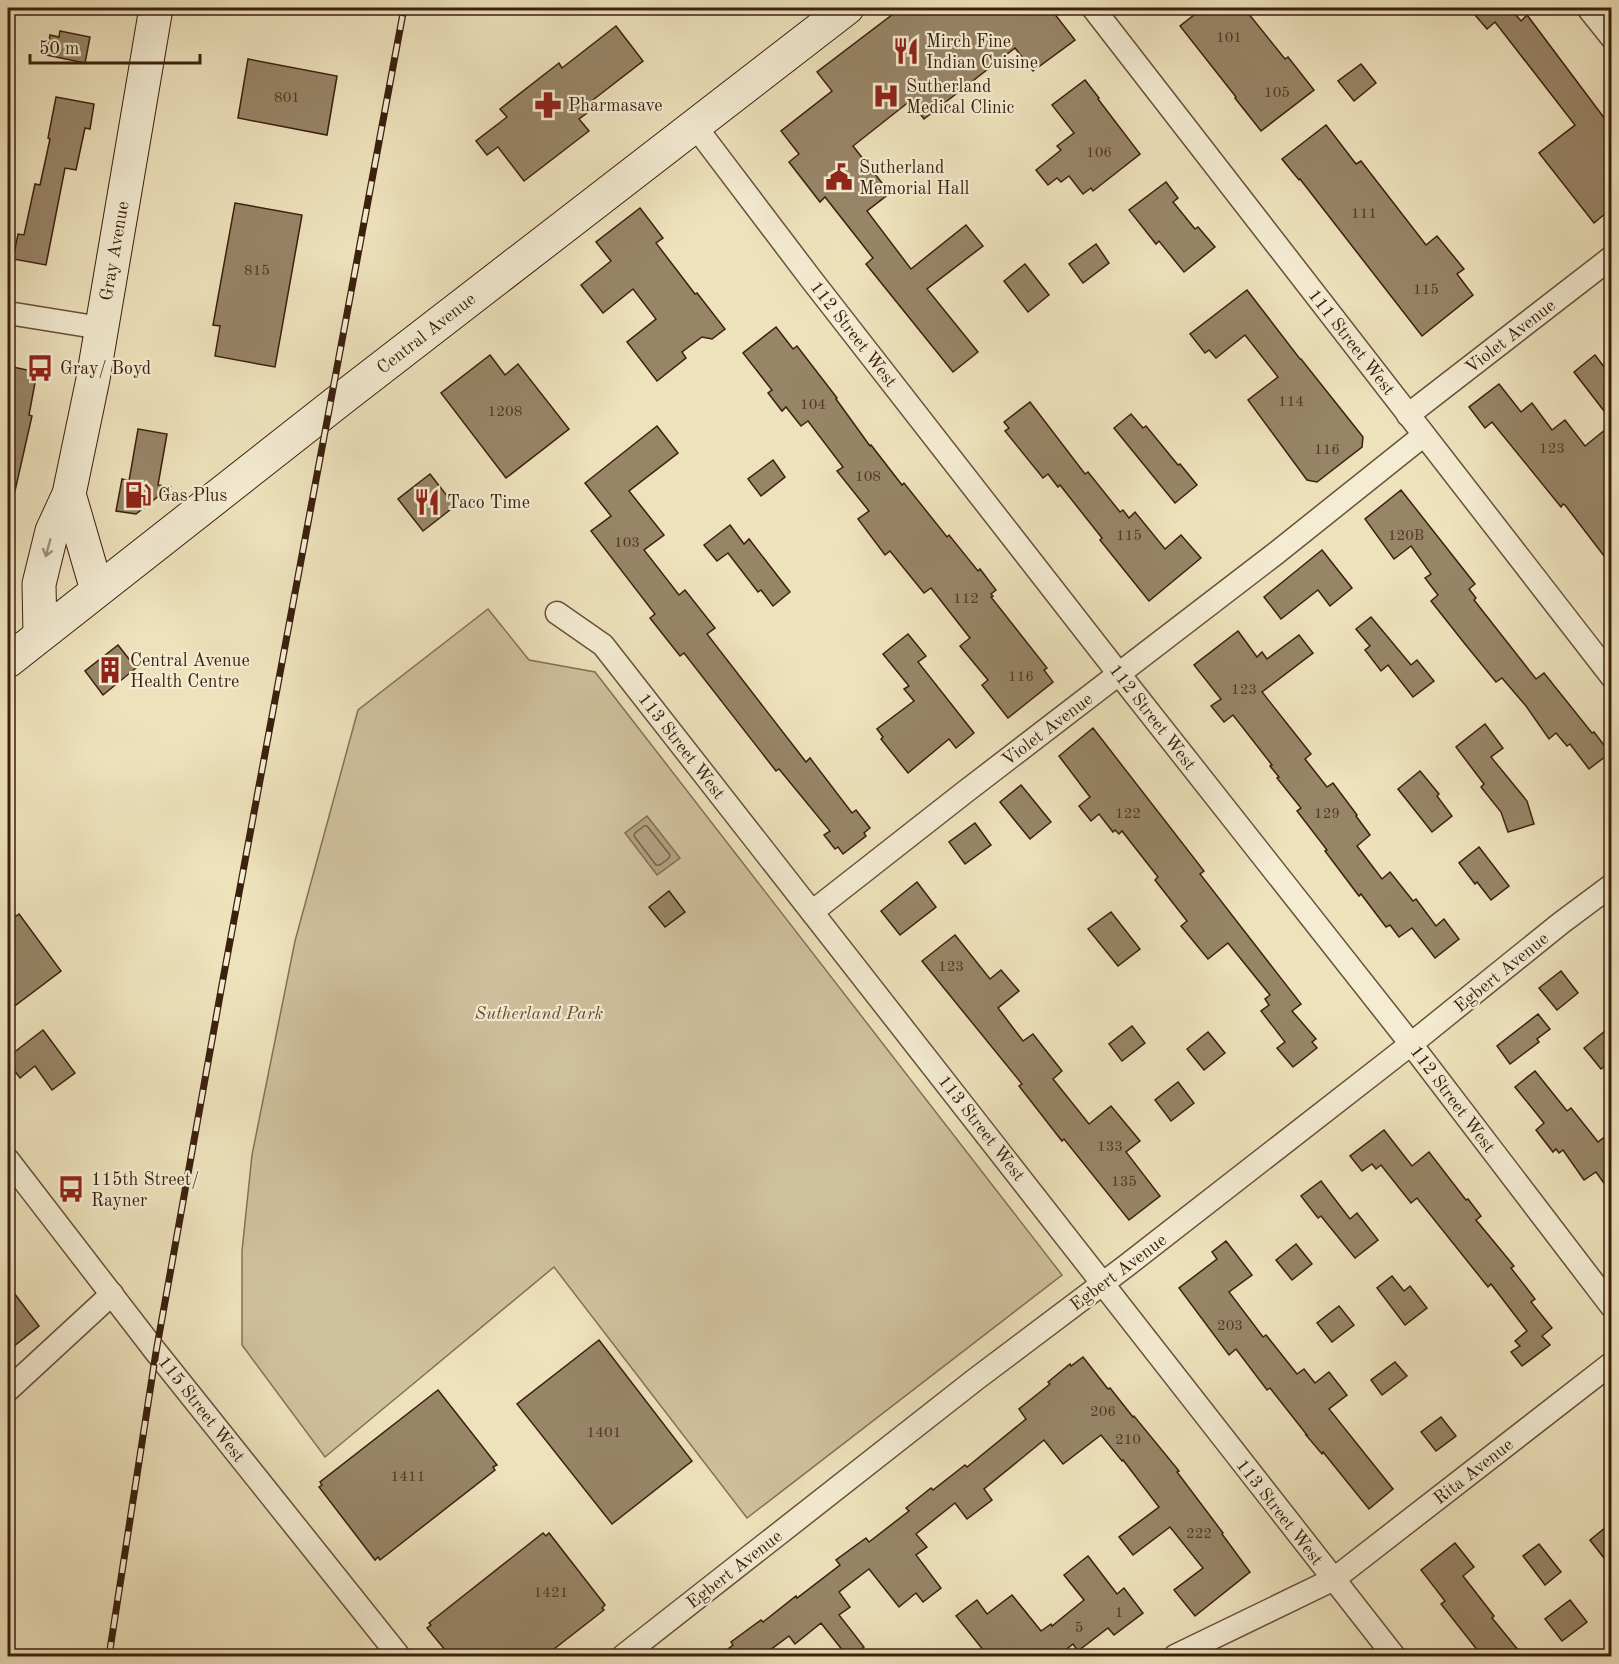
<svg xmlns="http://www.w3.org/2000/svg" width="1619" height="1664" viewBox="0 0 1619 1664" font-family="'Old Standard TT',serif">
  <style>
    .green { fill: #d0c19e; stroke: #867056; stroke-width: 1.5 }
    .water { fill: #b1a081; stroke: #826d53; stroke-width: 1.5 }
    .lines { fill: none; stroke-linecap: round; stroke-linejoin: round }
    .shore { stroke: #766048; stroke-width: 1.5 }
    .building { fill: #988568; stroke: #3b200e; stroke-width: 1.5 }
    .street-casing { stroke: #68503a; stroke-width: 25 }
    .secondary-casing { stroke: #3b200e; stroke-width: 35 }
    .street { stroke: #f4ecd3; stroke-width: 22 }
    .secondary { stroke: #f4ecd3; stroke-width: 33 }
    .rail-casing { stroke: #3b200e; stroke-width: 7 }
    .rail { stroke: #f4ecd3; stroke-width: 4.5; stroke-dasharray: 14; stroke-linecap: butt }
    .oneway { stroke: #a1907a }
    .labels { text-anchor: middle; stroke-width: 4.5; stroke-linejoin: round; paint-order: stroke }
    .number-label { font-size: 15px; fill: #523924 }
    .poi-label { font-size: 18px; fill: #3b200e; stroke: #f4ecd3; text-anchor: start }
    .street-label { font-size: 18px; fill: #3b200e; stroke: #f4ecd3 }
    .park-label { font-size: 18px; font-style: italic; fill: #604832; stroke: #f4ecd3 }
  </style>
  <rect width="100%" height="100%" fill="#eee2bc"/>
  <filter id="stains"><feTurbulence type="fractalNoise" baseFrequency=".00333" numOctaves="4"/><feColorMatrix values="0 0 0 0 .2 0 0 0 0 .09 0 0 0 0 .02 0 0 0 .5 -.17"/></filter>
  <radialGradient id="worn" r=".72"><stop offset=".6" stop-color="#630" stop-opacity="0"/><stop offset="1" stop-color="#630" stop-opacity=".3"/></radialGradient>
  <path class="green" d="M488,609L529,660L595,672L1062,1275L747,1518L554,1267L325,1457L242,1345V1251L252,1155L295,941L358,710Z"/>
  <path class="water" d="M647,816L680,858L657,875L625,833Z"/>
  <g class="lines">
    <path class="shore" d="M644,826H647L670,855L669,858L660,865H656L634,836L635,833Z"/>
  </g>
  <g class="building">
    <path d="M901,8H1050L1075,40L1033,71L1015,48L924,119L910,101L853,146L890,193L867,211L911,269L966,225L983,246L927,289L978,352L953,372L866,264L873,258L825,197L820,202L789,162L799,154L781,131L832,91L817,72Z"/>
    <path d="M1203,8H1244L1285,59L1288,57L1314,90L1261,131L1235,98L1236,97L1180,26Z"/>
    <path d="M1469,8H1513L1511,9L1521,21L1527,15L1611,127V209L1594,223L1539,153L1575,125L1495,22L1487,29Z"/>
    <path d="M616,26L643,61L589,103L594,108L579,119L589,131L524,181L498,147L487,155L476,141L507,117L500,109L559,63L562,68Z"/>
    <path d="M60,31L90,37L85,63L46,55L50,35L59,37Z"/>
    <path d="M248,59L337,76L327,135L238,118Z"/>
    <path d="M1361,64L1376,83L1354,101L1338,81Z"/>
    <path d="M1085,80L1099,98L1098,99L1140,154L1093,191L1091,188L1083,194L1069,176L1061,182L1057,178L1048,185L1036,170L1061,150L1057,146L1074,133L1052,105Z"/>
    <path d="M56,97L94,104L90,129L85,128L76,170L65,168L46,265L13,259L18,234L24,235L35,184L40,185L50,139L48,138Z"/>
    <path d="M1326,125L1356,164L1361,161L1426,245L1437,236L1464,269L1457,274L1473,295L1422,336L1300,179L1299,180L1282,159Z"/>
    <path d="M1166,182L1178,198L1173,202L1195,229L1198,227L1215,247L1184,272L1159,241L1156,244L1129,210Z"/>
    <path d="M235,203L302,215L275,367L215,356L220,326L213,325Z"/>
    <path d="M640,208L663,238L656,243L695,294L697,293L725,329L712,339L702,337L682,352L686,358L657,381L627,342L656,319L633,289L603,313L581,285L611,261L596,242Z"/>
    <path d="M1096,244L1109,263L1083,283L1069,264Z"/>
    <path d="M1025,264L1049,295L1028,312L1004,281Z"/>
    <path d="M1247,290L1300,359H1301L1363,437L1362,447L1317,482L1307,480L1248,400L1278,377L1245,335L1216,358L1209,350L1205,353L1190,334Z"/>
    <path d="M776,327L793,349L797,346L837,398L836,399L870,446L871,445L902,485L904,483L947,537L949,535L978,571L980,569L996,590L991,594L993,596L991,597L1047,668L1044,670L1053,682L1008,718L982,685L988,680L960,646L970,638L931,588L924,593L890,551L885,555L858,519L869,511L837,471L843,467L808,421L801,426L786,407L782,411L768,393L772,390L743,353Z"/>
    <path d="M490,355L505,375L518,364L569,429L506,478L441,393Z"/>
    <path d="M1595,355L1611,376V420L1574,372Z"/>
    <path d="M8,366L37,372L29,415L32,416L15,491L8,490Z"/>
    <path d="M1499,384L1521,412L1532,403L1552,430L1565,420L1585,446L1611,425V565L1565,505L1563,504L1561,507L1492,422L1485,428L1469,407Z"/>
    <path d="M1030,402L1085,474L1088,472L1120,512L1123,510L1129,518L1135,512L1165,549L1181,535L1201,558L1149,601L1100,540L1102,538L1060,485L1058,487L1048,474L1043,478L1005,431L1009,428L1004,422Z"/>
    <path d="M1131,414L1143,428L1146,426L1178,465L1180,464L1197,485L1175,503L1114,428Z"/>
    <path d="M657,426L678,453L629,491L664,535L644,550L679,595L685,590L715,628L707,634L806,762L810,758L852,813L856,810L870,828L864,833L866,836L843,854L838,847L835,849L824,835L830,831L779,769L776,771L684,653L680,656L650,618L655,614L591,531L611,516L585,483Z"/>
    <path d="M138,429L167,434L158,485L170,487L136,514L116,511L122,479L129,481Z"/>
    <path d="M773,460L785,477L761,496L748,479Z"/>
    <path d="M430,474L455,506L423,531L398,499Z"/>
    <path d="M1401,490L1475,584L1469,589L1476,598L1474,600L1536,679L1544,673L1592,733L1594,732L1610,753L1589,769L1570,744L1567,746L1556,733L1549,739L1526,706L1502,678L1496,682L1465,644L1431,601L1438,595L1425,578L1431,574L1411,546L1394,559L1365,519Z"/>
    <path d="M730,525L744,544L749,539L790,592L773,606L761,590L758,592L728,553L717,561L704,545Z"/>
    <path d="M1322,550L1352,588L1330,606L1318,590L1281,619L1264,597Z"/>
    <path d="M1371,617L1411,665L1417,660L1434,681L1413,697L1388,665L1381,671L1365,650L1370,646L1356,629Z"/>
    <path d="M1238,631L1257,657L1262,652L1267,659L1299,635L1313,653L1262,692L1311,754L1305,759L1327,787L1333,783L1357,815L1356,816L1370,835L1357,846L1382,879L1390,872L1413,901L1416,899L1436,926L1444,919L1459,939L1435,958L1412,928L1399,937L1390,925L1386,927L1361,894L1359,896L1325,851L1327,850L1297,811L1301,808L1277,778L1279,777L1270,766L1272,765L1233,715L1224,722L1211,706L1221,699L1194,665Z"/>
    <path d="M908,634L926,656L918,662L974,733L956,748L949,739L908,773L881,739L883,737L877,729L914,701L904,689L909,686L883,654Z"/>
    <path d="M118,645L136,668L103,695L85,671Z"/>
    <path d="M1485,724L1503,748L1491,757L1527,801L1534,824L1508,832L1501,812L1481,787L1484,784L1456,747Z"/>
    <path d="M1093,728L1204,871L1200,874L1301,1004L1292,1011L1316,1039L1312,1042L1317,1048L1293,1067L1277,1048L1285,1042L1261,1011L1269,1005L1265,999L1270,995L1228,943L1208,959L1181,926L1187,921L1155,880L1158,877L1122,831L1119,834L1115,830L1113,832L1099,814L1091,821L1079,806L1090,797L1059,756Z"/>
    <path d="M1420,771L1439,794L1437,796L1452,816L1432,832L1398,789Z"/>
    <path d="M1021,785L1051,822L1030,839L1000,802Z"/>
    <path d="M975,823L991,845L965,864L949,842Z"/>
    <path d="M1479,847L1509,886L1491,900L1477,882L1475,884L1459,863Z"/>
    <path d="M917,882L936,907L900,935L881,911Z"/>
    <path d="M669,891L685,912L665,927L649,907Z"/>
    <path d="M1111,912L1140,949L1118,966L1088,929Z"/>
    <path d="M19,914L61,971L8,1011V922Z"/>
    <path d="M955,935L990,979L1001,970L1019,991L998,1008L1023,1041L1033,1034L1047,1052L1062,1071L1053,1079L1089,1124L1111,1106L1140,1141L1126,1152L1160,1196L1129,1220L1064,1139L1062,1141L1019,1086L1022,1084L922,961Z"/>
    <path d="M1561,971L1578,993L1557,1010L1539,988Z"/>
    <path d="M1538,1014L1550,1029L1537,1039L1539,1042L1510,1064L1497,1046Z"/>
    <path d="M1132,1026L1145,1043L1122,1061L1109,1044Z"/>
    <path d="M1611,1026V1061L1601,1069L1584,1048Z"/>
    <path d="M43,1030L75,1073L52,1090L35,1066L20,1078L8,1062V1057Z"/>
    <path d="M1208,1032L1225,1053L1204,1070L1187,1049Z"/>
    <path d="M1535,1071L1567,1111L1571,1108L1598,1142L1611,1132V1193L1596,1172L1584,1180L1563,1150L1559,1153L1556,1149L1553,1152L1536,1130L1544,1123L1515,1087Z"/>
    <path d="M1178,1082L1194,1103L1171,1121L1155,1100Z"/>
    <path d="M1384,1130L1412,1166L1429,1152L1466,1200L1468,1199L1481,1216L1476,1220L1514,1266L1511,1268L1535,1299L1531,1302L1552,1328L1542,1336L1550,1345L1522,1366L1511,1352L1520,1346L1515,1341L1527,1331L1491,1284L1488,1287L1417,1198L1411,1203L1381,1165L1376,1169L1372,1164L1362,1171L1350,1156Z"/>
    <path d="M1321,1181L1350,1219L1357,1213L1378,1240L1355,1258L1321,1216L1318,1218L1301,1196Z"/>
    <path d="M1226,1241L1252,1275L1229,1292L1263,1337L1266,1335L1297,1374L1304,1369L1315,1383L1329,1372L1347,1395L1329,1409L1393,1489L1369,1509L1323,1452L1322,1454L1306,1435H1307L1270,1388L1267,1390L1236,1349L1229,1355L1179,1288L1217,1259L1212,1252Z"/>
    <path d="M1296,1244L1312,1264L1292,1280L1276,1260Z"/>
    <path d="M1392,1276L1404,1291L1410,1286L1427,1308L1405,1325L1377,1288Z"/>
    <path d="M8,1285L39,1326L8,1351Z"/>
    <path d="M1339,1306L1354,1325L1332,1342L1317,1323Z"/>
    <path d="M599,1340L692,1461L612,1524L517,1404Z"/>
    <path d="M1083,1357L1108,1389L1110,1388L1133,1417L1134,1416L1179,1471L1177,1472L1223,1533L1222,1534L1250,1572L1195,1616L1174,1590L1203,1568L1170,1527L1133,1555L1119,1537L1159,1507L1123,1460L1122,1461L1101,1435L1063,1464L1044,1440L984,1489L992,1500L967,1519L955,1503L916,1534L927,1547L916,1555L941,1588L923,1602L916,1593L899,1607L869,1569L839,1592L850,1607L839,1615L864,1647L852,1656H847L821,1623L795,1644L789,1636L762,1656H719L733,1645L731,1642L761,1620L763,1622L796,1596L797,1598L840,1565L836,1560L866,1538L869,1542L909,1511L906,1508L931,1488L933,1490L965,1465L967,1467L1026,1419L1019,1409L1050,1384L1048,1382L1070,1364L1071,1366Z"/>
    <path d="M1395,1362L1407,1376L1382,1395L1371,1380Z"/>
    <path d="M438,1390L497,1465L493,1467L495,1470L380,1560L378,1557L375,1560L319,1487L322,1485L320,1482Z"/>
    <path d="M1441,1417L1456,1436L1436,1451L1421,1432Z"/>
    <path d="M1611,1523V1567L1590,1540Z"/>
    <path d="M543,1533L546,1536L549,1533L605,1605L602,1608L604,1610L545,1656H450L427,1628L431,1625L429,1623Z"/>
    <path d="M1455,1543L1474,1567L1463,1576L1494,1616L1492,1618L1523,1656H1482L1441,1604L1445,1601L1421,1570Z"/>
    <path d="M1539,1544L1561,1572L1545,1585L1523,1556Z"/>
    <path d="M1088,1556L1117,1594L1124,1588L1143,1613L1114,1635L1108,1628L1078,1651L1073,1644L1058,1656H988L956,1616L977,1600L987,1614L1012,1595L1041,1631L1051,1624L1052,1626L1084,1600L1064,1575Z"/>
    <path d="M1570,1600L1587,1622L1562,1641L1545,1619Z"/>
  </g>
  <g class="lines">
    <defs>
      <g id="street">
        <path d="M1093,8L1612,677"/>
        <path d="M1588,8L1612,38"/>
        <path d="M695,126L811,279L1119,674L1411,1044L1612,1307"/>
        <path d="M8,313L101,328"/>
        <path d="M1408,415L1612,257"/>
        <path d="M557,613L603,645L1394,1656"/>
        <path d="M812,912L965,792L1275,554L1424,435"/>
        <path d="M8,1160L156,1352L399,1656"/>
        <path d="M8,1390L112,1294"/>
        <path d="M623,1656L976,1379L1126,1266L1411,1044L1561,923L1612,885"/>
        <path d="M1175,1656L1334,1579L1612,1363"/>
      </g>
      <g id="secondary">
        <path d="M69,494L97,590"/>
        <path d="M40,635L39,584L52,531L69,494L93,379L156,8"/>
        <path d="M8,661L345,396L847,8"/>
      </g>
    </defs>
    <use href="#street" class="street-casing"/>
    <use href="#secondary" class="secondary-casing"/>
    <use href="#street" class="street"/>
    <use href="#secondary" class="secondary"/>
    <defs>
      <path id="rail" d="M109,1656L156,1352L223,979L404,8"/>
    </defs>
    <use href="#rail" class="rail-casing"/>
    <use href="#rail" class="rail"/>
  </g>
  <defs><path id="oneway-shaft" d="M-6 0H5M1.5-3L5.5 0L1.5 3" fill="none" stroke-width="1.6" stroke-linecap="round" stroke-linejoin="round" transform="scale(1.5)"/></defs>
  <use class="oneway" href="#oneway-shaft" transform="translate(48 548) rotate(105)"/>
  <defs>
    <symbol id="restaurant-bare" viewBox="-9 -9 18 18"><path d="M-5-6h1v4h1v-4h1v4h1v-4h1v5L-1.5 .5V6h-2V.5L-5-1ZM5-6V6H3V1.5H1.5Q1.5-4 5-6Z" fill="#8f2418" stroke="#f4ecd3" stroke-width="2.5" paint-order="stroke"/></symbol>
    <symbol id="hospital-bare" viewBox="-9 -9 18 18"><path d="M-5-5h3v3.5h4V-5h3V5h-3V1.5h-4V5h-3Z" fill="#8f2418" stroke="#f4ecd3" stroke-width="2.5" paint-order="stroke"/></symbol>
    <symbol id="pharmacy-bare" viewBox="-9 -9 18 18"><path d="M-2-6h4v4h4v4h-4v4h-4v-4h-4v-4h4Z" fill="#8f2418" stroke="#f4ecd3" stroke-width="2.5" paint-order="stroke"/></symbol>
    <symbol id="civic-bare" viewBox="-9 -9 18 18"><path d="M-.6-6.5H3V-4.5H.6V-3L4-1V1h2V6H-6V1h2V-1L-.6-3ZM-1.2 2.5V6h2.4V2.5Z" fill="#8f2418" stroke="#f4ecd3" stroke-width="2.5" paint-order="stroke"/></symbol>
    <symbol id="bus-bare" viewBox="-9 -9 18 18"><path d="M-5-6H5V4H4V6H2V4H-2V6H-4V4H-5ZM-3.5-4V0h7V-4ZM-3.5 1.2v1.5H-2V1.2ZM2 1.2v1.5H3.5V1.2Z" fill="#8f2418" stroke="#f4ecd3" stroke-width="2.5" paint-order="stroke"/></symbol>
    <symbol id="fuel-bare" viewBox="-9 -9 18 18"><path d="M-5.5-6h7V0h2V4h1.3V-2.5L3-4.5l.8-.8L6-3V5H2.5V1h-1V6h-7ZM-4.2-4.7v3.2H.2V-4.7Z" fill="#8f2418" stroke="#f4ecd3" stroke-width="2.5" paint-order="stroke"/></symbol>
    <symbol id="building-bare" viewBox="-9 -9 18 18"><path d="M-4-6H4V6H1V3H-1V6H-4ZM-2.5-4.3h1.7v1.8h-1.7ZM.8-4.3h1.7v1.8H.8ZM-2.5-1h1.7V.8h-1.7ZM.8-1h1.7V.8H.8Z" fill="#8f2418" stroke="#f4ecd3" stroke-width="2.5" paint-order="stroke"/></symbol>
  </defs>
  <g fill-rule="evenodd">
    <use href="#restaurant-bare" x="887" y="32" width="38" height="38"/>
    <use href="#hospital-bare" x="867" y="77" width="38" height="38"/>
    <use href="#pharmacy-bare" x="529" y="86" width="38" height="38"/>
    <use href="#civic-bare" x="820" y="158" width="38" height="38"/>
    <use href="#bus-bare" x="21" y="349" width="38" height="38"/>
    <use href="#fuel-bare" x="119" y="476" width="38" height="38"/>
    <use href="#restaurant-bare" x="408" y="483" width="38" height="38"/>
    <use href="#building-bare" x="91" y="651" width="38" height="38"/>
    <use href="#bus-bare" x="52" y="1170" width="38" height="38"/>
  </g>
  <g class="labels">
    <g class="number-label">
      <text x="1229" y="42">101</text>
      <text x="1277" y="97">105</text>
      <text x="287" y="102">801</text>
      <text x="1099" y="157">106</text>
      <text x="1364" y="218">111</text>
      <text x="257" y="275">815</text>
      <text x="1426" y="294">115</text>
      <text x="1291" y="406">114</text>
      <text x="813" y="409">104</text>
      <text x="505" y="416">1208</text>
      <text x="1552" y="453">123</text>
      <text x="1327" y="454">116</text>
      <text x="868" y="481">108</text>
      <text x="1129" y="540">115</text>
      <text x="1406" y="540">120B</text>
      <text x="627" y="547">103</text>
      <text x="966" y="603">112</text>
      <text x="1021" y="681">116</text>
      <text x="1244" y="694">123</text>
      <text x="1128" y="818">122</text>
      <text x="1327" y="818">129</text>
      <text x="951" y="971">123</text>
      <text x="1110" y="1151">133</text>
      <text x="1124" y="1186">135</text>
      <text x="1230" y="1330">203</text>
      <text x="1103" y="1416">206</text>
      <text x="604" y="1437">1401</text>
      <text x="1128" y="1444">210</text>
      <text x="408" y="1481">1411</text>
      <text x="1199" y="1538">222</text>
      <text x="551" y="1597">1421</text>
      <text x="1119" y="1617">1</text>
      <text x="1079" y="1632">5</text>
    </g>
    <g class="poi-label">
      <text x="926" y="47">Mirch Fine<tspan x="926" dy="21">Indian Cuisine</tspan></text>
      <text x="906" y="92">Sutherland<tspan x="906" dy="21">Medical Clinic</tspan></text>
      <text x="568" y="111">Pharmasave</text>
      <text x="859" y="173">Sutherland<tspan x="859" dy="21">Memorial Hall</tspan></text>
      <text x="60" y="374">Gray/ Boyd</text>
      <text x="158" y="501">Gas Plus</text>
      <text x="447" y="508">Taco Time</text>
      <text x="130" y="666">Central Avenue<tspan x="130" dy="21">Health Centre</tspan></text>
      <text x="91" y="1185">115th Street/<tspan x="91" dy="21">Rayner</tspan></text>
    </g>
    <g class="street-label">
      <text transform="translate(114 251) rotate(-80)" y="6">Gray Avenue</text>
      <text transform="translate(426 333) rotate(-38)" y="6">Central Avenue</text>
      <text transform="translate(854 334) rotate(52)" y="6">112 Street West</text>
      <text transform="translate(1510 336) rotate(-38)" y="6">Violet Avenue</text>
      <text transform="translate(1352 342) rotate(52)" y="6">111 Street West</text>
      <text transform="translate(1153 717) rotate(52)" y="6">112 Street West</text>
      <text transform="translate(1047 729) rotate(-37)" y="6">Violet Avenue</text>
      <text transform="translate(682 746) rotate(52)" y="6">113 Street West</text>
      <text transform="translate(1501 972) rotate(-39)" y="6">Egbert Avenue</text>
      <text transform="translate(1453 1099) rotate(53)" y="6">112 Street West</text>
      <text transform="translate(982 1128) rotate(52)" y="6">113 Street West</text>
      <text transform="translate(1118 1272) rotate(-37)" y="6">Egbert Avenue</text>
      <text transform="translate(202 1409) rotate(52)" y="6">115 Street West</text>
      <text transform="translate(1473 1471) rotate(-38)" y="6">Rita Avenue</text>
      <text transform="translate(1280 1512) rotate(52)" y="6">113 Street West</text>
      <text transform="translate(734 1569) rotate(-38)" y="6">Egbert Avenue</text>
    </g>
    <g class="park-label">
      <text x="539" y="1019">Sutherland Park</text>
    </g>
  </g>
  <rect width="1619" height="1664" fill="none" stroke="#eee2bc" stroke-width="30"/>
  <rect x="9" y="9" width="1601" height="1646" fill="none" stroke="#3b200e" stroke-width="3"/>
  <rect x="15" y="15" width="1589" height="1634" fill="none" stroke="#3b200e" stroke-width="1.5"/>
  <path d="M30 54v9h170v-9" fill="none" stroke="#3b200e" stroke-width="3"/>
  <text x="39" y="54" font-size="18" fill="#3b200e" stroke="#f4ecd3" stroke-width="4.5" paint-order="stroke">50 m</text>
  <rect width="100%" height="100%" filter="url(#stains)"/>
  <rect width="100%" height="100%" fill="url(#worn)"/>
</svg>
